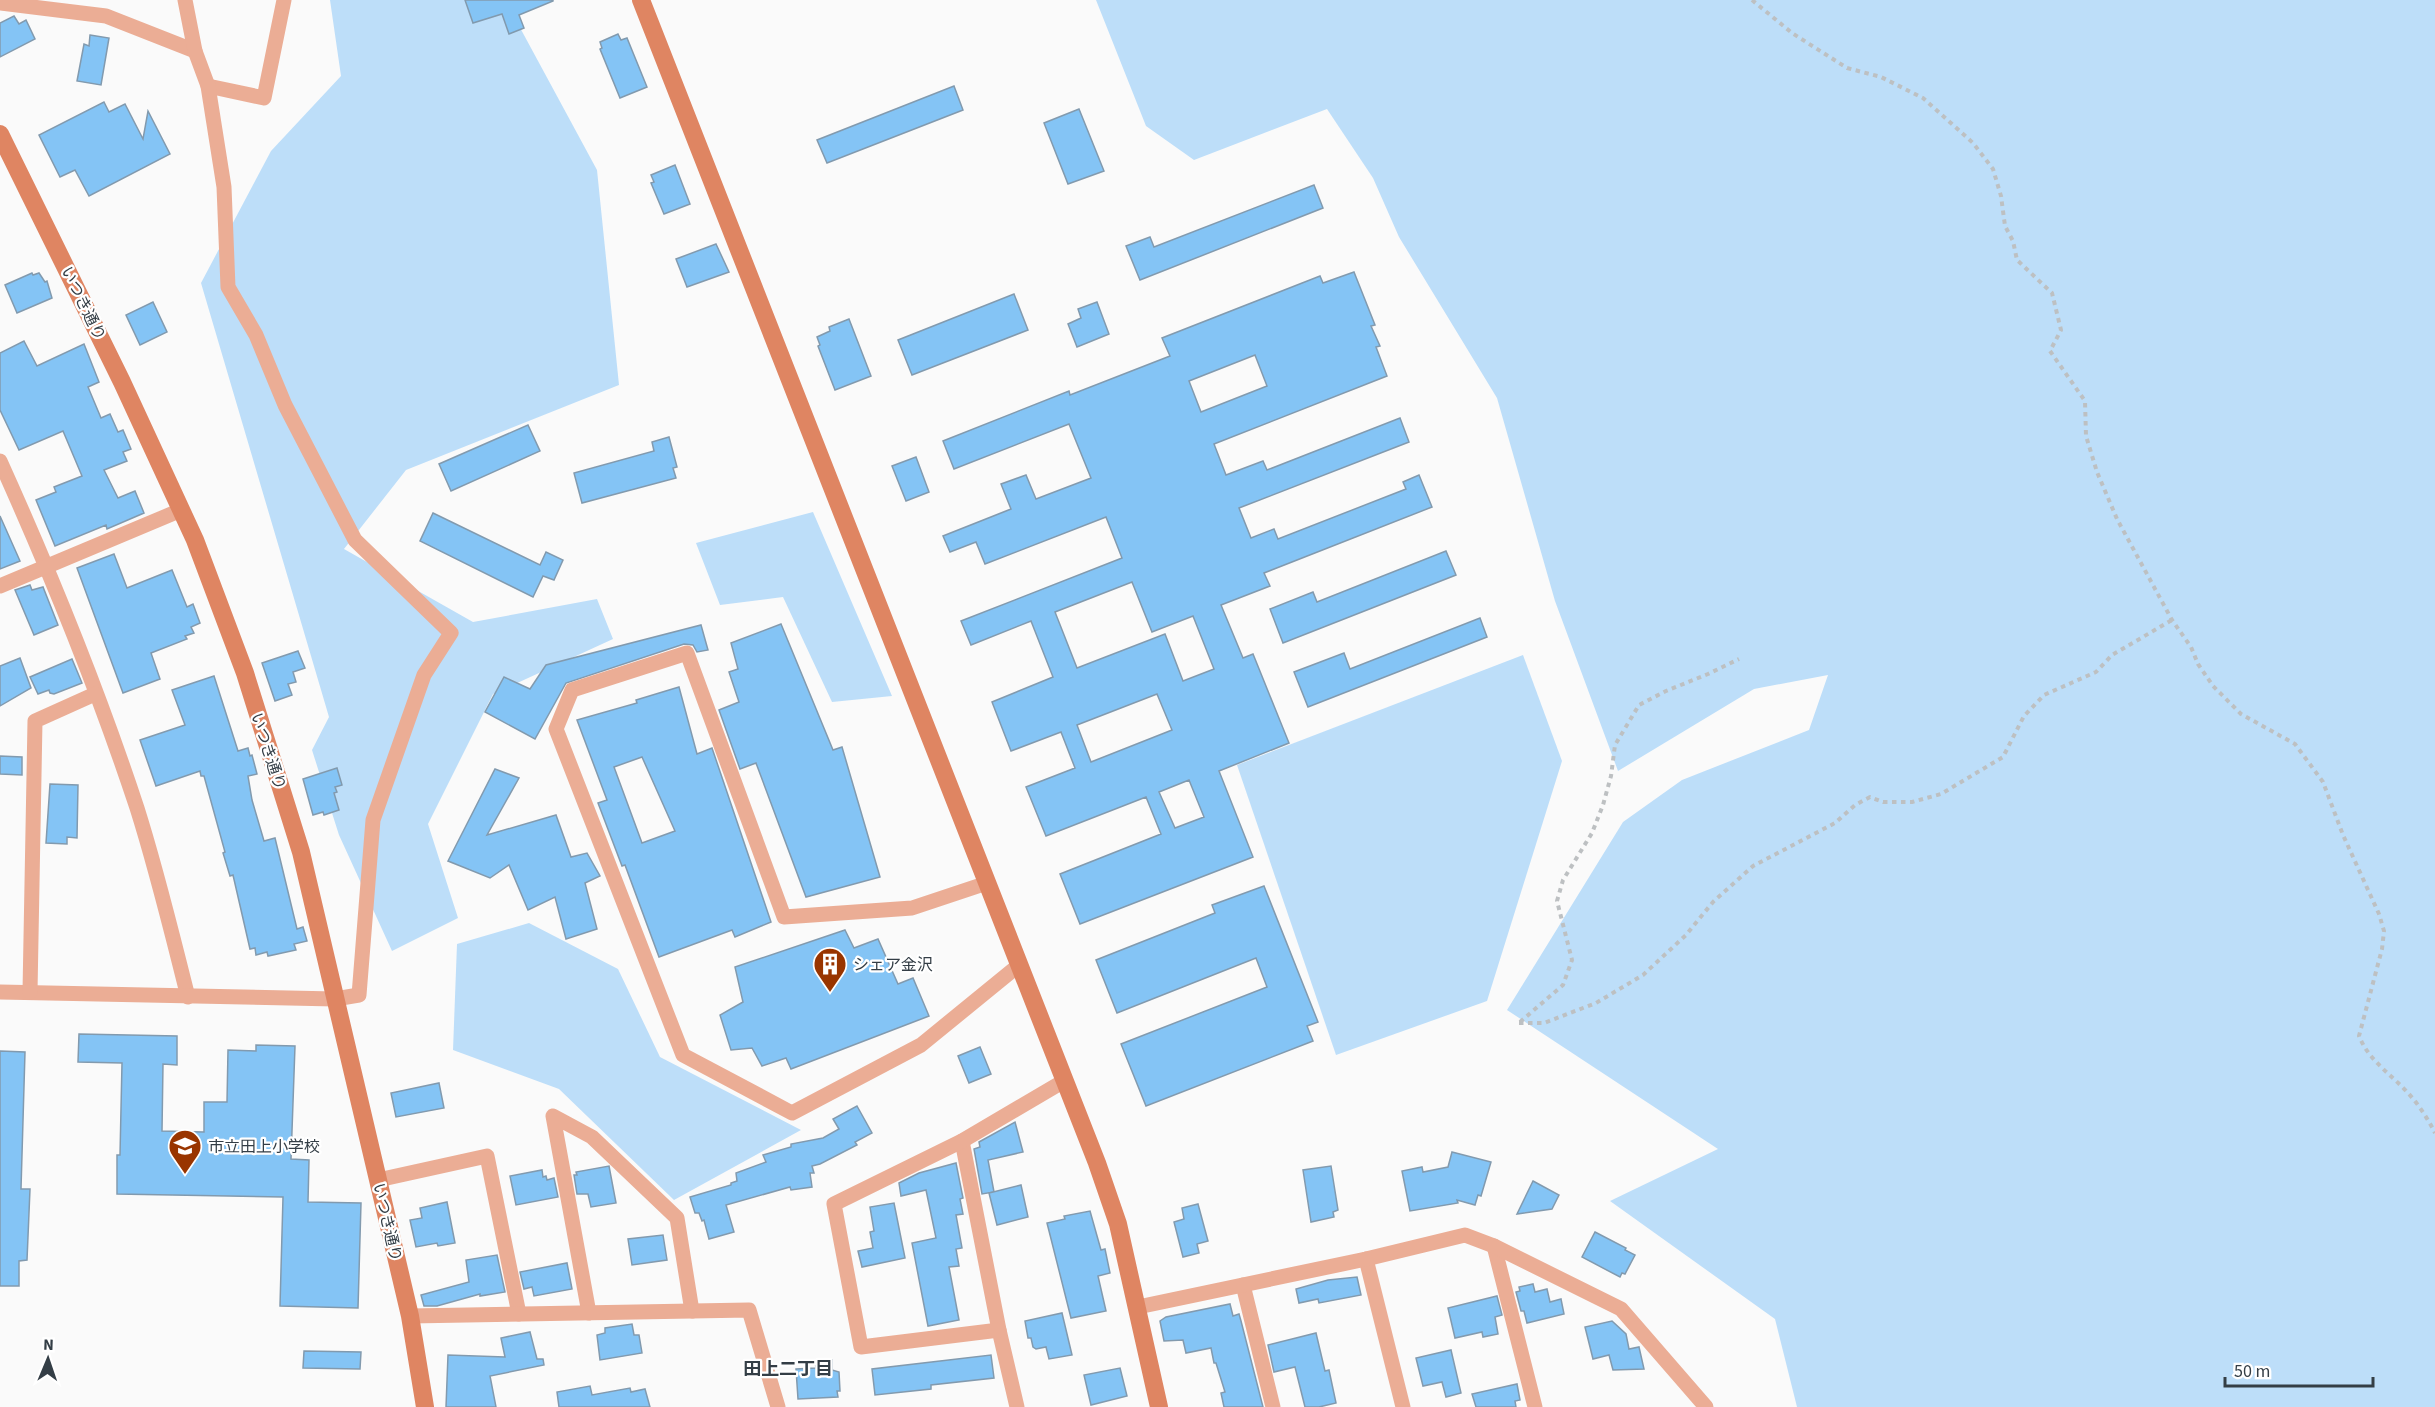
<svg xmlns="http://www.w3.org/2000/svg" width="2435" height="1407" viewBox="0 0 2435 1407" font-family="'Source Sans 3','Noto Sans JP',sans-serif">
  <style>
    .green { fill: #bddef9 }
    .building { fill: #84c4f5; stroke: #829aae; stroke-width: 1.5; fill-rule: evenodd }
    .lines { fill: none; stroke-linecap: round; stroke-linejoin: round }
    .path { stroke: #bdc0c2; stroke-width: 4; stroke-dasharray: 4.5 4.5; stroke-linecap: butt }
    .street { stroke: #ebad95; stroke-width: 15 }
    .secondary { stroke: #df8562; stroke-width: 18 }
    .labels { text-anchor: middle; stroke-width: 4.5; stroke-linejoin: round; paint-order: stroke }
    .street-label { font-size: 16px; fill: #343e46; stroke: #fff }
    .poi-label { font-size: 16px; fill: #343e46; stroke: #fff; text-anchor: start }
    .neighbourhood-label { font-size: 18px; font-weight: bold; fill: #343e46; stroke: #fff }
  </style>
  <rect width="100%" height="100%" fill="#fafafa"/>
  <g class="green">
    <path d="M330,0H505L597,170L619,385L406,470L344,549L473,622L597,599L613,639L493,694L428,824L458,918L392,951L339,835L312,750L329,717L201,283L271,151L341,76Z"/>
    <path d="M1096,0H2435V1407H1797L1775,1319L1610,1201L1718,1149L1507,1010L1623,822L1682,780L1809,730L1828,675L1754,689L1618,771L1555,601L1497,398L1399,237L1373,178L1327,109L1194,160L1146,126Z"/>
    <path d="M813,512L892,696L832,702L783,597L720,605L696,543Z"/>
    <path d="M1523,655L1562,761L1487,1001L1336,1055L1237,765Z"/>
    <path d="M529,923L618,969L660,1057L801,1130L674,1200L559,1089L453,1050L457,944Z"/>
  </g>
  <g class="building">
    <path d="M465,0H553V1L519,15L524,28L509,34L502,14L473,23Z"/>
    <path d="M14,16L19,24L26,20L35,39L0,57V23Z"/>
    <path d="M618,34L621,40L627,38L647,87L620,98L600,49L602,48L600,42Z"/>
    <path d="M90,35L109,38L101,85L77,81L84,44L89,46Z"/>
    <path d="M954,86L963,110L827,163L817,140Z"/>
    <path d="M104,102L109,112L125,104L143,139L148,111L170,154L89,196L75,170L60,177L39,135Z"/>
    <path d="M1079,109L1104,171L1068,184L1044,123Z"/>
    <path d="M675,165L690,204L664,214L651,183L654,182L651,175Z"/>
    <path d="M1314,185L1323,208L1140,280L1126,246L1150,237L1154,247Z"/>
    <path d="M716,244L729,272L687,287L676,259Z"/>
    <path d="M1354,272L1375,325L1371,326L1380,346L1376,347L1387,376L1214,444L1226,475L1263,461L1267,470L1400,418L1409,442L1239,508L1251,538L1274,529L1278,539L1406,489L1403,482L1419,475L1432,507L1264,573L1270,586L1221,605L1243,658L1253,654L1289,743L1219,771L1253,857L1080,924L1060,874L1161,834L1146,797L1046,836L1026,787L1075,768L1061,732L1011,751L992,702L1053,677L1031,621L971,645L961,621L1122,558L1106,517L985,564L976,542L950,552L943,536L1011,509L1001,484L1026,475L1036,499L1091,478L1069,424L954,469L943,441L1069,391L1070,395L1170,356L1162,338L1320,276L1323,283ZM1255,355L1267,386L1201,412L1189,381ZM1132,582L1152,632L1193,616L1214,669L1183,681L1165,634L1077,668L1055,612ZM1157,694L1172,730L1091,762L1077,725ZM1189,780L1204,817L1175,828L1159,792Z"/>
    <path d="M32,273L33,275L39,273L45,282L47,281L52,298L17,313L5,285Z"/>
    <path d="M1014,294L1028,330L912,375L898,340Z"/>
    <path d="M153,302L167,332L140,345L126,315Z"/>
    <path d="M1097,302L1109,334L1077,347L1068,324L1081,318L1078,309Z"/>
    <path d="M849,319L871,376L835,390L818,346L820,345L817,337L830,331L829,327Z"/>
    <path d="M24,341L37,366L84,344L99,382L88,387L101,418L110,414L118,432L123,430L131,449L123,452L127,461L104,470L118,498L135,491L144,513L107,529L106,525L55,546L36,500L56,492L54,487L82,476L63,431L19,450L0,410V353Z"/>
    <path d="M528,425L540,451L451,491L439,464Z"/>
    <path d="M669,437L677,467L673,468L676,478L582,503L574,473L654,451L652,442Z"/>
    <path d="M916,457L929,492L906,501L892,466Z"/>
    <path d="M433,513L540,565L546,552L563,560L554,580L543,576L533,597L420,541Z"/>
    <path d="M0,516L20,561L0,569Z"/>
    <path d="M1446,551L1456,575L1283,643L1270,609L1313,592L1317,602Z"/>
    <path d="M114,554L127,588L172,570L187,607L193,604L200,623L191,627L194,633L185,636L187,639L151,653L160,679L123,693L77,568Z"/>
    <path d="M30,585L32,590L43,587L58,625L34,635L15,590Z"/>
    <path d="M1480,618L1487,637L1308,707L1294,672L1344,653L1350,669Z"/>
    <path d="M781,624L833,750L842,747L880,877L806,897L756,763L740,769L719,710L739,702L729,672L738,669L731,643Z"/>
    <path d="M701,625L708,650L697,652L693,645L684,644L566,683L535,739L485,712L504,677L530,689L546,665Z"/>
    <path d="M298,651L305,668L293,672L296,682L288,684L292,695L275,701L262,663Z"/>
    <path d="M20,658L31,688L0,706V666Z"/>
    <path d="M72,659L82,683L54,694L50,693L49,690L38,694L30,677Z"/>
    <path d="M214,676L238,751L248,748L250,756L252,755L257,774L248,776L252,800L264,841L275,838L297,929L303,927L307,941L294,944L296,950L268,956L267,952L256,955L255,948L250,949L233,875L230,876L223,853L225,852L204,776H201L200,771L156,786L140,740L185,725L172,690Z"/>
    <path d="M679,687L697,754L712,748L771,922L735,937L732,930L659,957L625,865L622,866L598,803L607,800L577,720L637,703L636,700ZM642,757L675,831L642,843L614,767Z"/>
    <path d="M0,756L22,757V775L0,774Z"/>
    <path d="M337,768L342,785L335,787L337,792L334,793L339,810L324,815L323,812L313,815L303,779Z"/>
    <path d="M495,769L519,778L487,835L556,815L571,857L587,853L600,876L585,883L597,929L566,939L555,897L528,910L509,865L490,878L448,861Z"/>
    <path d="M50,784L78,785L77,838L67,837V844L46,843Z"/>
    <path d="M1264,886L1318,1022L1307,1026L1313,1041L1146,1106L1121,1044L1267,987L1256,958L1117,1013L1096,960L1215,913L1212,905Z"/>
    <path d="M845,930L854,948L878,939L898,984L913,978L929,1016L791,1069L786,1058L762,1066L752,1048L731,1050L720,1015L743,1002L735,967Z"/>
    <path d="M79,1034L177,1036V1065L163,1064L162,1131L204,1132V1102H227L228,1050L256,1051V1045L295,1046L291,1159L309,1160L308,1202L361,1203L358,1308L280,1306L283,1197L117,1194V1155H120L122,1063L78,1062Z"/>
    <path d="M980,1047L991,1074L969,1083L958,1056Z"/>
    <path d="M0,1051L25,1052L21,1189H30L27,1260L19,1261V1286H0Z"/>
    <path d="M439,1083L444,1108L396,1117L391,1093Z"/>
    <path d="M857,1106L872,1133L855,1142L857,1145L820,1164L812,1166L814,1173H810L812,1187L791,1190L790,1187L726,1205L734,1232L709,1239L704,1220L702,1221L699,1213H695L690,1197L731,1185V1183L737,1181L736,1173L766,1162L763,1155L791,1147V1144L823,1138L839,1129L833,1119Z"/>
    <path d="M1015,1122L1023,1152L988,1160L994,1192L982,1194L974,1149L980,1147L979,1142Z"/>
    <path d="M1452,1152L1491,1162L1481,1196L1478,1195L1475,1205L1457,1200L1458,1203L1410,1211L1402,1171L1422,1167L1423,1172L1448,1167Z"/>
    <path d="M956,1163L963,1198L960,1199L963,1214L956,1215L962,1248L956,1249L959,1266L949,1267L959,1320L928,1326L912,1243L936,1238L926,1190L901,1196L899,1183L919,1173Z"/>
    <path d="M609,1166L616,1203L591,1207L588,1194H577L574,1175H577L576,1172Z"/>
    <path d="M1331,1166L1338,1210L1333,1212L1334,1217L1311,1222L1303,1170Z"/>
    <path d="M542,1170L543,1177L546,1176L547,1180L554,1178L558,1197L516,1205L510,1176Z"/>
    <path d="M1533,1181L1559,1195L1552,1209L1517,1214Z"/>
    <path d="M1021,1185L1028,1217L997,1225L989,1193Z"/>
    <path d="M447,1202L455,1243L438,1246L437,1243L416,1247L410,1220L422,1218L420,1208Z"/>
    <path d="M894,1203L905,1258L862,1267L858,1251L873,1248L870,1232L874,1231L870,1207Z"/>
    <path d="M1198,1204L1208,1241L1197,1244L1199,1253L1183,1257L1174,1222L1184,1219L1182,1208Z"/>
    <path d="M1090,1211L1101,1250L1105,1249L1110,1273L1098,1276L1106,1311L1071,1318L1047,1223L1065,1219L1064,1216Z"/>
    <path d="M1595,1232L1626,1248L1625,1250L1635,1255L1625,1274L1622,1273L1620,1277L1582,1257Z"/>
    <path d="M663,1235L667,1260L632,1265L628,1239Z"/>
    <path d="M497,1255L505,1292L480,1296V1294L437,1306H424L421,1295L469,1282L466,1260Z"/>
    <path d="M567,1263L572,1289L534,1296L532,1287L524,1289L520,1272Z"/>
    <path d="M1357,1277L1361,1295L1319,1303L1318,1299L1299,1303L1296,1289L1328,1280Z"/>
    <path d="M1533,1284L1535,1292L1547,1289L1550,1302L1561,1299L1564,1314L1527,1323L1524,1311H1521L1516,1292L1520,1291L1519,1287Z"/>
    <path d="M1497,1296L1502,1315L1495,1317L1498,1334L1483,1337L1482,1332L1455,1338L1448,1308Z"/>
    <path d="M1230,1304L1233,1316L1239,1314L1241,1321L1263,1407H1224L1221,1393L1225,1392L1216,1363H1214L1211,1348L1186,1353L1183,1340L1164,1341L1160,1321L1166,1317Z"/>
    <path d="M1062,1313L1072,1355L1049,1359L1046,1347L1036,1349L1033,1347L1031,1338H1028L1025,1321Z"/>
    <path d="M1612,1321L1626,1334L1629,1349L1639,1347L1644,1369L1613,1370L1609,1355L1593,1359L1585,1327Z"/>
    <path d="M632,1324L634,1335H639L642,1353L600,1360L597,1335L605,1333V1328Z"/>
    <path d="M530,1332L537,1359H543L544,1365L490,1376L496,1407H446L448,1355L505,1357L501,1338Z"/>
    <path d="M1316,1333L1325,1371L1329,1370L1336,1403L1319,1407H1305L1295,1367L1274,1372L1268,1345Z"/>
    <path d="M1451,1350L1461,1393L1446,1397L1442,1382L1423,1386L1416,1358Z"/>
    <path d="M304,1351L361,1352L360,1369L303,1368Z"/>
    <path d="M991,1355L994,1378L931,1385V1389L875,1395L872,1369Z"/>
    <path d="M832,1360V1370L839,1372L840,1391H837L838,1397L798,1399L796,1369L816,1368L815,1361Z"/>
    <path d="M1120,1368L1127,1396L1091,1405L1084,1375Z"/>
    <path d="M1517,1384L1520,1400L1515,1401L1516,1407H1476L1472,1394Z"/>
    <path d="M590,1386L592,1395L630,1388L631,1392L645,1389L650,1407H559L557,1392Z"/>
  </g>
  <g class="lines">
    <g class="path">
      <path d="M1752,0L1792,33L1847,68L1881,77L1923,98L1973,143L1993,169L2001,196L2005,226L2013,241L2017,260L2052,293L2061,330L2050,351L2085,401L2086,436L2097,472L2117,519L2172,620L2191,647L2198,664L2213,686L2241,714L2295,744L2323,782L2343,835L2379,914L2384,931L2382,949L2359,1036C2369,1061 2391,1074 2408,1093C2419,1105 2428,1119 2435,1133"/>
      <path d="M1520,1022L1563,985L1572,960L1557,901L1563,880L1592,833L1603,805L1611,776L1615,745L1639,705L1666,691L1708,674L1739,659"/>
      <path d="M1519,1023H1544L1596,1003L1643,975L1686,935L1713,902L1753,866L1835,823L1855,805L1870,797L1883,802H1912L1941,794L2003,757L2024,716L2044,695L2096,672L2112,655L2172,620"/>
    </g>
    <g class="street">
      <path d="M0,3L106,16L195,51"/>
      <path d="M208,86L264,98L284,0"/>
      <path d="M0,461C51,574 98,690 137,808C157,871 172,934 188,997"/>
      <path d="M0,586L181,510"/>
      <path d="M987,883L912,908L784,917L687,653L572,690L556,729L683,1055L792,1113L921,1045L1019,965"/>
      <path d="M0,992L335,999L359,995L373,820L424,675L451,633L355,540L285,405L256,335L228,287L224,187L208,86L195,51L185,0"/>
      <path d="M30,992L35,721L95,694"/>
      <path d="M962,1141L999,1330L1017,1407"/>
      <path d="M378,1180L487,1156L519,1314"/>
      <path d="M1494,1246L1535,1407"/>
      <path d="M1366,1259L1403,1407"/>
      <path d="M1243,1285L1273,1407"/>
      <path d="M1138,1307L1366,1259L1465,1235L1494,1246L1621,1309L1706,1407"/>
      <path d="M589,1313L553,1116L592,1137L677,1218L692,1311"/>
      <path d="M410,1316L749,1310L778,1407"/>
      <path d="M999,1330L861,1347L834,1204L962,1141L1064,1081"/>
    </g>
    <g class="secondary">
      <path d="M641,0L1097,1163L1118,1224L1159,1407"/>
      <path d="M0,134L122,382L195,540L245,673L301,852L410,1316L425,1407"/>
    </g>
  </g>
  <defs>
    <symbol id="building-pin" viewBox="-11 -11 22 30"><path d="M0 17L-7.5 6A9.5 9.5 0 1 1 7.5 6Z" fill="#993500" stroke="#fff"/><path d="M-4-6H4V6H1V3H-1V6H-4ZM-2.5-4.3h1.7v1.8h-1.7ZM.8-4.3h1.7v1.8H.8ZM-2.5-1h1.7V.8h-1.7ZM.8-1h1.7V.8H.8Z" fill="#fff"/></symbol>
    <symbol id="school-pin" viewBox="-11 -11 22 30"><path d="M0 17L-7.5 6A9.5 9.5 0 1 1 7.5 6Z" fill="#993500" stroke="#fff"/><path d="M0-5L7-2L0 1L-7-2ZM-4 1L0 2.5L4 1V4Q0 6-4 4Z" fill="#fff"/></symbol>
  </defs>
  <g fill-rule="evenodd">
    <use href="#building-pin" x="811" y="945" width="38" height="52"/>
    <use href="#school-pin" x="166" y="1127" width="38" height="52"/>
  </g>
  <g class="labels">
    <g class="street-label">
      <text transform="translate(84 303) rotate(64)" y="6">いつき通り</text>
      <text transform="translate(269 751) rotate(72)" y="6">いつき通り</text>
      <text transform="translate(388 1222) rotate(77)" y="6">いつき通り</text>
    </g>
    <g class="poi-label">
      <text x="853" y="970">シェア金沢</text>
      <text x="208" y="1152">市立田上小学校</text>
    </g>
    <g class="neighbourhood-label">
      <text x="788" y="1375">田上二丁目</text>
    </g>
  </g>
  <g transform="translate(48 1359) rotate(2)" stroke="#ffffff" stroke-width="4.5" paint-order="stroke">
  <path d="M0-4.5L10 22L0 15L-10 22Z" fill="#343e46"/>
  <text y="-9" font-size="16" font-weight="bold" text-anchor="middle" fill="#343e46">N</text>
  </g>
  <path d="M2225 1377v9h148v-9" fill="none" stroke="#343e46" stroke-width="3"/>
  <text x="2234" y="1377" font-size="18" fill="#343e46" stroke="#ffffff" stroke-width="4.5" paint-order="stroke">50 m</text>
</svg>
